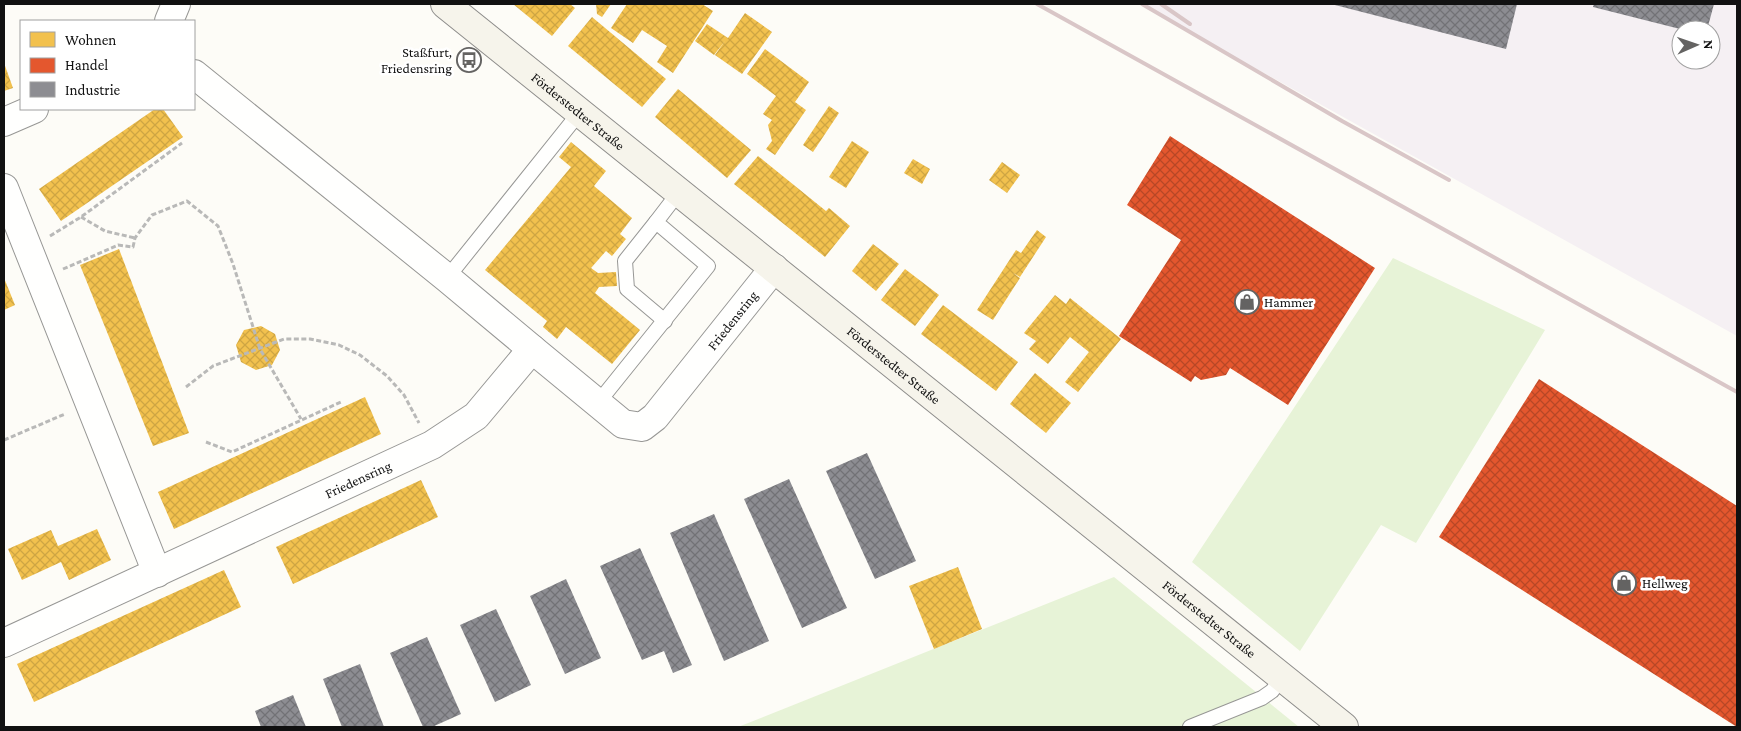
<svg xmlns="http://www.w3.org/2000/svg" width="1741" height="731" viewBox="0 0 1741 731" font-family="'Crimson Pro',serif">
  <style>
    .industrial { fill: #f5f0f3; fill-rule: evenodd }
    .green { fill: #e7f3d7 }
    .homes { fill: url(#homes-cross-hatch) }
    .shops { fill: url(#shops-cross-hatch) }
    .industry { fill: url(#industry-cross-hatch) }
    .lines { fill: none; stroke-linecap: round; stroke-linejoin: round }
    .service-casing { stroke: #979795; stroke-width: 16 }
    .minor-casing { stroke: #979795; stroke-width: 30 }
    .secondary-casing { stroke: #8e8d8b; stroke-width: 30 }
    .path { stroke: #b9b9b8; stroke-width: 3; stroke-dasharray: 5 2.5; stroke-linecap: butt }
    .service { stroke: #fffffe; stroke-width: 14 }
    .minor { stroke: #fffffe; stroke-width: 28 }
    .secondary { stroke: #f6f4eb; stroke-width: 28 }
    .rail { stroke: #d9c6c7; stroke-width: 4 }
    .labels { text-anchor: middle; stroke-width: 5; stroke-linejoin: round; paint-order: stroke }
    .poi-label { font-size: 14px; fill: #111; stroke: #fff; text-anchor: start }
    .street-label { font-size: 14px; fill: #111; stroke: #fff }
  </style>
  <defs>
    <pattern id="homes-cross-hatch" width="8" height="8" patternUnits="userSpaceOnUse" patternTransform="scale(1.25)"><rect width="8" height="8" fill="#f2c14e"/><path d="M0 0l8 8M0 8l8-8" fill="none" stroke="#cea543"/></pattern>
    <pattern id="shops-cross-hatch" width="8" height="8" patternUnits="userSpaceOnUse" patternTransform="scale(1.25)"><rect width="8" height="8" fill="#e4572e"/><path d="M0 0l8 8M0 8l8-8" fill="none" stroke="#b74726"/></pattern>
    <pattern id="industry-cross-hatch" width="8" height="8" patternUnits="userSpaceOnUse" patternTransform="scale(1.25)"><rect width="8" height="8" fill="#8d8d92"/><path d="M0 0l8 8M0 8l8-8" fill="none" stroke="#727276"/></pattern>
  </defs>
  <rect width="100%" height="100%" fill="#fdfcf7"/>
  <path class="industrial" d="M1140,4H1737V336ZM1681,30H1711V60H1681Z"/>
  <g class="green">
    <path d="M1393,258L1545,330L1416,543L1381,525L1300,651L1192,562Z"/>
    <path d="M1114,577L1299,727H738Z"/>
  </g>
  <g class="homes">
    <path d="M513,4H570L575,8L552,36Z"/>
    <path d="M596,4H611L602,17L597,14Z"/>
    <path d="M627,4H702L713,11L673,73L657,62L667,46L642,30L633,43L611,28Z"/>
    <path d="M745,13L772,32L742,74L715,55L725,41L714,55L695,41L707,24L728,38Z"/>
    <path d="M592,17L666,79L642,107L568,46Z"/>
    <path d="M765,49L809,82L795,102L806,110L775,155L766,149L772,141L768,125L772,120L763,114L776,96L747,74Z"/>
    <path d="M4,63L13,88L4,91Z"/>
    <path d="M678,89L751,150L727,178L655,117Z"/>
    <path d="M829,106L839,113L813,152L803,145Z"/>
    <path d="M155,109H163L183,137L61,221L39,189Z"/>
    <path d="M852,141L869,152L846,188L829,177Z"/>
    <path d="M571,142L606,171L594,186L632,218L620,234L626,239L612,256L606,251L591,268L598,273L616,272L617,286L599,287L595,293L640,330L612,364L566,327L557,339L543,327L547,321L485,270L571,167L559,157Z"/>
    <path d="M758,156L826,211L829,208L850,226L825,257L734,184Z"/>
    <path d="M913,159L930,169L922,184L904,173Z"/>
    <path d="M1002,162L1020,175L1007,193L989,180Z"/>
    <path d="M1037,230L1046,237L1020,277L1013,273L1020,278L993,320L977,310L1016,250L1021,253Z"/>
    <path d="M873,244L899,264L876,291L852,271Z"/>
    <path d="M119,249L189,433L153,446L80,265Z"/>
    <path d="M905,269L939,295L915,326L881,300Z"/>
    <path d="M4,278L15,305L4,310Z"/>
    <path d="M1055,295L1066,304L1070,298L1121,339L1078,392L1065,382L1089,352L1070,337L1048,364L1029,349L1036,341L1024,333Z"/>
    <path d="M943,305L1018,362L996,391L921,334Z"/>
    <path d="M261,326L275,334L280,350L272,365L256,370L241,362L236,345L244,330Z"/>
    <path d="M1035,373L1071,403L1046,433L1010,404Z"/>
    <path d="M365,397L381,434L174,529L158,492Z"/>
    <path d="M421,480L438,517L293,584L276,547Z"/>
    <path d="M97,529L111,560L69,580L61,562L22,580L8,549L51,530L58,546Z"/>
    <path d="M958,567L982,629L934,649L909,586Z"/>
    <path d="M224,570L241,607L34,702L17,664Z"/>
  </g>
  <g class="shops">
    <path d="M1170,136L1375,268L1288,405L1230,368L1226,375L1201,380L1195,376L1191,382L1119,336L1181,240L1127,205Z"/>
    <path d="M1539,379L1737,506V727L1439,537Z"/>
  </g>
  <g class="industry">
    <path d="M1331,4H1517L1506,49Z"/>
    <path d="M1594,4H1714L1707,30H1684L1593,7Z"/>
    <path d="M867,453L916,561L875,579L826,471Z"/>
    <path d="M789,479L847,608L802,628L744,499Z"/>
    <path d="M714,514L769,641L724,661L670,533Z"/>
    <path d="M640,548L692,665L673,673L664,651L642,660L600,566Z"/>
    <path d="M566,579L601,658L565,674L530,596Z"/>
    <path d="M496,609L531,685L495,702L460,625Z"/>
    <path d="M427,637L461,714L432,727H423L390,653Z"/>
    <path d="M360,664L384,727H342L323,679Z"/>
    <path d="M293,695L306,727H261L255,711Z"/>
  </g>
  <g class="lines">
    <defs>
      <g id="service">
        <path d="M656,222L625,261L627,289L665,321"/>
        <path d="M447,278L580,112"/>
        <path d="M597,404L708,266L656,222L679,192"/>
        <path d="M1190,727L1262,698L1272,691L1282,678"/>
      </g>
      <g id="minor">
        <path d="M169,21L176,4"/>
        <path d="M194,74L447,278L532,349"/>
        <path d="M4,122L34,109"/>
        <path d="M4,188L157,573"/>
        <path id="s1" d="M4,643L432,445L476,416L532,349L623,424L642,427L655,417L774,268"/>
      </g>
      <g id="secondary">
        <path id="s2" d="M445,4L1344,727"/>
      </g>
    </defs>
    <use href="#service" class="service-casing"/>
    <use href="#minor" class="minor-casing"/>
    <use href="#secondary" class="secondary-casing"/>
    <g class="path">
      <path d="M81,217L105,231L135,238"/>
      <path d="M50,236L81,217L182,143"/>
      <path d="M63,269L118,245L133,247L135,238L152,215L187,201L218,226L233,264L260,349L301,419"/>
      <path d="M186,387L213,366L284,339H310L339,345L360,355L387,376L404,395L419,423"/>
      <path d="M4,440L65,414"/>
      <path d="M206,442L232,452L343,401"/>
    </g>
    <use href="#service" class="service"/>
    <use href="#minor" class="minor"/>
    <use href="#secondary" class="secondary"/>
    <g class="rail">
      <path d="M1037,4L1737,392"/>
      <path d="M1142,4L1342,121L1449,180"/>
      <path d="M1161,4L1190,24"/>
    </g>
  </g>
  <defs>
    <symbol id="bus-ring" viewBox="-11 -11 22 22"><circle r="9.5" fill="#fff" stroke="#646362" stroke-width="1.5"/><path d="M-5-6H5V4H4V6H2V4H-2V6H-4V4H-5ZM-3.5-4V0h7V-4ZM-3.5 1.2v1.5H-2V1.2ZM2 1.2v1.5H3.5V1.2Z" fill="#646362"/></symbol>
    <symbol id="shop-ring" viewBox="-11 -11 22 22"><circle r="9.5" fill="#fff" stroke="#646362" stroke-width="1.5"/><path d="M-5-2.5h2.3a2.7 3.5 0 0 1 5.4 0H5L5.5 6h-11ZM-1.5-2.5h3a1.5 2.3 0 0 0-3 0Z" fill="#646362"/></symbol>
  </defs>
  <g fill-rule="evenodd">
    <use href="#bus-ring" x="455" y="46" width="28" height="28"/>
    <use href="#shop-ring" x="1233" y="288" width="28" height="28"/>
    <use href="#shop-ring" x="1610" y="569" width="28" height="28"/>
  </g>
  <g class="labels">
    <g class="poi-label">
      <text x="452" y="57" text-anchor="end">Staßfurt,<tspan x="452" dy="16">Friedensring</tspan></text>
      <text x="1264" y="307">Hammer</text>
      <text x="1642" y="588">Hellweg</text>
    </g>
    <g class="street-label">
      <text dy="5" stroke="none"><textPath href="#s2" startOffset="171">Förderstedter Straße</textPath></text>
      <text dy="5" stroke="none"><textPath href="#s1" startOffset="889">Friedensring</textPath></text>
      <text dy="5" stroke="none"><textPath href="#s2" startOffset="576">Förderstedter Straße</textPath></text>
      <text dy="5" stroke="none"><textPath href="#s1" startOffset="390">Friedensring</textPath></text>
      <text dy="5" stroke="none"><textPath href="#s2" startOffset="981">Förderstedter Straße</textPath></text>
    </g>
  </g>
  <rect width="1741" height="731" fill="none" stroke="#111111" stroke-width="10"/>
  <rect x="20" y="20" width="175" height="90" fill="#ffffff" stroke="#a0a0a0"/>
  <rect x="30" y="32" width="25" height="15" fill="#f2c14e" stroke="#a0a0a0"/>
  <text x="65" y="45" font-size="15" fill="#111111">Wohnen</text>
  <rect x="30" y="58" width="25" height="15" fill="#e4572e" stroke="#a0a0a0"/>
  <text x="65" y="70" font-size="15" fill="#111111">Handel</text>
  <rect x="30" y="82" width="25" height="15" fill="#8d8d92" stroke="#a0a0a0"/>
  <text x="65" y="95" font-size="15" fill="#111111">Industrie</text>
  <g transform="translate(1696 45) rotate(88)"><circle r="24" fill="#ffffff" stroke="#a0a0a0"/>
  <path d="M0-4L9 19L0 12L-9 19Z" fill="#646362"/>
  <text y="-8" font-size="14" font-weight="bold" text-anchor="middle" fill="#111111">N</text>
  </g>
</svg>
